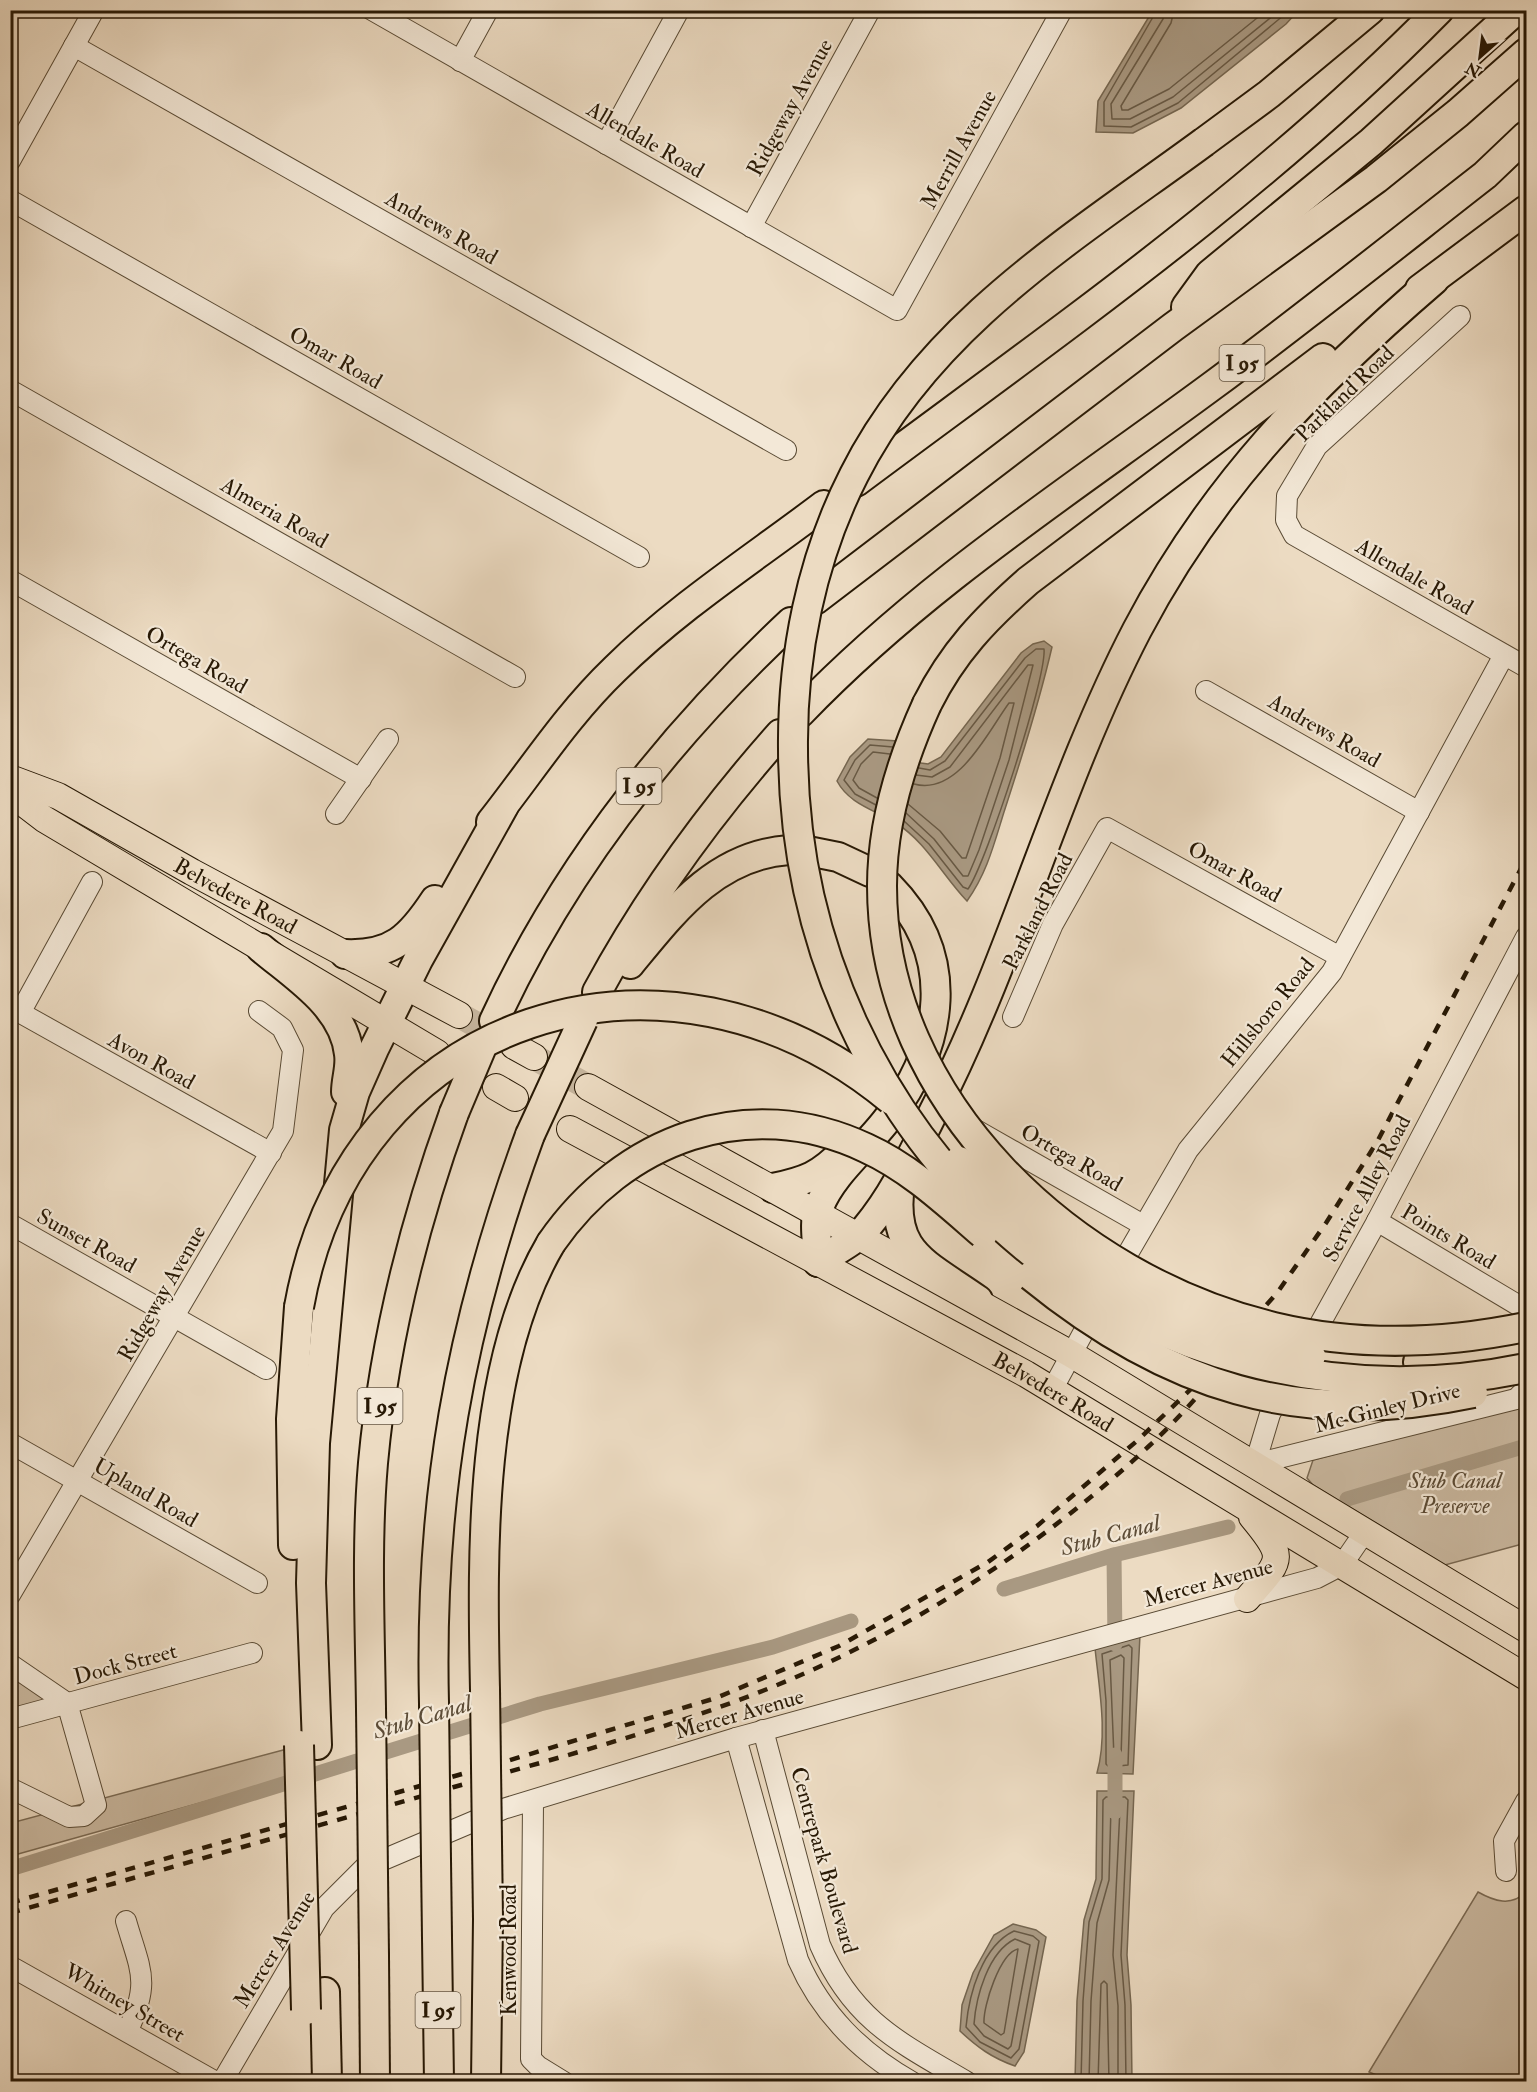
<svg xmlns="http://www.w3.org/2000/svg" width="1537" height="2092" viewBox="0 0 1537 2092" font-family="'IM FELL Double Pica',serif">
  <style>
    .green { fill: #cbbaa2; stroke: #7a6a54; stroke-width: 1.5 }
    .water { fill: #a99982; stroke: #756650; stroke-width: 1.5 }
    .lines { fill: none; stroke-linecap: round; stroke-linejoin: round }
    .shore { stroke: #685944; stroke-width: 1.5 }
    .canal { stroke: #a99982; stroke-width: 15 }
    .major-tunnel { stroke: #c5b49c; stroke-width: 26; stroke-dasharray: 26 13; stroke-linecap: butt }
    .minor-casing { stroke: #594a34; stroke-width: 22 }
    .major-casing { stroke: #281905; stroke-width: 28 }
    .highway-casing { stroke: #281905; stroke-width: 32 }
    .minor { stroke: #f3e8d7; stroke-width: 20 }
    .major { stroke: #ecdbc2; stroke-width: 26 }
    .highway { stroke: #ecdbc2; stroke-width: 28 }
    .rail { stroke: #281905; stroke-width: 4.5; stroke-dasharray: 10 10; stroke-linecap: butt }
    .highway-bridge-casing { stroke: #281905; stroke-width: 32; stroke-linecap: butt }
    .highway-bridge { stroke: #ecdbc2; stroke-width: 28 }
    .labels { text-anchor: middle; stroke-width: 4.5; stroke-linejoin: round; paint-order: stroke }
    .shield { fill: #f3e8d7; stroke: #655744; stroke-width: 1.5 }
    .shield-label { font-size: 21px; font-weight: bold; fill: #281905 }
    .street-label { font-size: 22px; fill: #281905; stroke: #f3e8d7 }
    .park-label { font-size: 22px; font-style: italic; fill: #594934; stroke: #f3e8d7 }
    .water-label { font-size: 24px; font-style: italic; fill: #5c4c37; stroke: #f3e8d7 }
  </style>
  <rect width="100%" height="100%" fill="#ecdbc2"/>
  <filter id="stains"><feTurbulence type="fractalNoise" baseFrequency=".00333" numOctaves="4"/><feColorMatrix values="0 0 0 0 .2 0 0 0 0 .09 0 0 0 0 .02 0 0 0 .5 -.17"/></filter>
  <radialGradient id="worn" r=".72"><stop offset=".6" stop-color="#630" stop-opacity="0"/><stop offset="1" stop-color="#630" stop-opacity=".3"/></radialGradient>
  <g class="green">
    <path d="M1526,1407V1543L1445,1565L1313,1485L1307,1478L1313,1460L1448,1424Z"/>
    <path d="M11,1664L67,1703L11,1719Z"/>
    <path d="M287,1749L289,1778L11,1856V1823Z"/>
    <path d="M1478,1892C1494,1901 1511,1907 1526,1892V2081H1391L1369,2072Z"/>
  </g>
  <g class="water">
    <path d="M1153,10H1298V11L1286,24L1181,108L1133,133L1096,132L1098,101Z"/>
    <path d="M1044,641L1052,647C1039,703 1022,757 1004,812C994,844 987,873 967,901C943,876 926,842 896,823C875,810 849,804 837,781L850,757L868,739L898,741L921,763L928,764L941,757L1021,653L1033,644Z"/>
    <path d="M1140,1635L1133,1774L1097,1773C1108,1734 1099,1688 1095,1648Z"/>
    <path d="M1097,1791H1134L1127,1955L1131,2005L1132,2081H1075L1077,2001L1084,1920L1096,1879Z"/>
    <path d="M1013,1924L1036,1930L1046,1937L1024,2052L1015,2066C992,2058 977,2047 960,2031L962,2005L973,1973L994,1935Z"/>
  </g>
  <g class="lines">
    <g class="shore">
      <path d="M1157,10L1104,102V126L1131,127L1178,103L1290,10"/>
      <path d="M1165,10L1163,19L1111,104L1112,119H1130L1173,97L1280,10"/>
      <path d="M1174,10L1171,23L1121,106L1122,110H1128L1169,89L1267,10"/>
      <path d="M877,798L859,788L853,780L861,764L873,752L890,754"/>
      <path d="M908,804L940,831L962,858H966L1000,758L1014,703H1009C987,733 958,796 914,784"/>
      <path d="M876,805L855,794L844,780L855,760L870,745L893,747"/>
      <path d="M906,813L934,839L963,876H968L979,850L1009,760L1033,665H1028L950,767L932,777L916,775"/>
      <path d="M904,821L929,844L963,887L968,889C986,864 1047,677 1044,649H1036L1025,658L945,761L930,770L919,768"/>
      <path d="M1129,1645L1132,1648L1128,1765L1109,1767L1106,1764V1701L1102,1654Z"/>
      <path d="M1121,1655L1124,1658L1121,1758L1117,1760L1114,1757L1110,1660Z"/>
      <path d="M1014,1931L1033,1936L1039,1941L1019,2049L1011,2058L980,2042L966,2027C969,1994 982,1946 1014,1931Z"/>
      <path d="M1015,1939L1030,1945L1011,2046L1008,2049L984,2036L974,2024C976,1997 988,1952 1015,1939Z"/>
      <path d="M1018,1949L1004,2033L1001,2035L984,2023C983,2006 1000,1953 1018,1949Z"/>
      <path d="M1081,2082L1083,2001L1089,1922L1102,1879L1103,1800L1106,1797H1125L1128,1800L1121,1955L1125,2005L1126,2082"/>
      <path d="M1089,2082L1091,2001L1097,1923L1109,1880L1111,1807L1117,1805L1120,1808L1113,1955L1118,2006V2082"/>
      <path d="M1098,2082L1101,1984L1104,1981L1107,1984L1109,2082"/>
    </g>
    <g class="canal">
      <path d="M1347,1499L1526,1446"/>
      <path d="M1114,1555L1115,1644"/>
      <path d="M1004,1589L1114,1555L1228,1527"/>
      <path d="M1115,1755V1812"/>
      <path d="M10,1869L540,1704L773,1647L851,1621"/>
    </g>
    <g class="major-tunnel">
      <path d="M459,1015L511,1044"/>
      <path d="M534,1057L588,1087"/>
    </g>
    <defs>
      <g id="minor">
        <path d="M372,10L897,310L1062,10"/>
        <path d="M74,46L786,450"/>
        <path d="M460,61L488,10"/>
        <path d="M606,144L679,10"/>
        <path d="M10,161L94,10"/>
        <path d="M10,200L639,557"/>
        <path d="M751,227L870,10"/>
        <path d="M1460,316L1317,446L1287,496L1286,520L1294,535L1526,667"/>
        <path d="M10,390L515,677"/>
        <path d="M10,580L361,779"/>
        <path d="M1206,691L1419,812"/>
        <path d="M336,814L388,739"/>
        <path d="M1526,937L1377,1221L1270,1414L1255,1464L1516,1399L1526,1389"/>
        <path d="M10,1007L271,1153"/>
        <path d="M20,1013L92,882"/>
        <path d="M1013,1017L1053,924L1107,828L1340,957"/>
        <path d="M976,1130L1143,1225"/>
        <path d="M1377,1221L1526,1310"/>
        <path d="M10,1224L266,1369"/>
        <path d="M1116,1274L1188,1150L1332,972L1504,655"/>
        <path d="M1052,1390L1095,1311"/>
        <path d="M10,1443L257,1583"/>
        <path d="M10,1595L283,1131L293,1050L282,1028L259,1011"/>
        <path d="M10,1664L67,1703L96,1805L84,1816L69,1817L10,1788"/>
        <path d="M10,1719L252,1653"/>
        <path d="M763,1730L820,1945C853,2021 899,2042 967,2082"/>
        <path d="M736,1738L798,1960C822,2015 861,2053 912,2082"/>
        <path d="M533,1802L531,2059L538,2066L564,2082"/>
        <path d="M1506,1871L1504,1841L1526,1801"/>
        <path d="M126,1921C140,1970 151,1981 128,2030"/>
        <path d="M10,1966L216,2082"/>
        <path d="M222,2082L324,1908L364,1868L503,1809L736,1738L1317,1578L1342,1565L1366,1530"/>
      </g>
      <g id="major">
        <path id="s1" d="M10,778L58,796L192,872L459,1015"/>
        <path d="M10,793L44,819L437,1053"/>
        <path d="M514,1046L534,1057"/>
        <path d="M496,1087L515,1098"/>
        <path d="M588,1087L1071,1354L1526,1629"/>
        <path id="s2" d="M570,1129L1026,1374L1526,1677"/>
        <path d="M1247,1599C1282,1559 1287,1559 1252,1517"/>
      </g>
      <g id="highway">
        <path d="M1204,142L1269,94L1370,10"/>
        <path d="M1420,289L1526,210"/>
        <path d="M1186,307L1210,274L1371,142L1516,10"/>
        <path d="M856,482C1057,332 1263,189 1439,10"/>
        <path d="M815,600L1173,327L1376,179L1458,113L1526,53"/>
        <path d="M927,704C953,652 985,619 1028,581L1323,358"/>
        <path d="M800,713C923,585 1070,491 1212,386C1304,318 1394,246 1485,175L1526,136"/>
        <path d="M491,822C532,770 567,715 615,669C678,607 754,558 824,505"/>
        <path d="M808,851L838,857L870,872"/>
        <path d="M261,948C294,976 344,1006 349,1054C351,1067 346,1079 346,1092"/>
        <path d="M345,954C392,956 410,938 435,900"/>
        <path d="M630,964C673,912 715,855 789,850"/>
        <path d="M597,992C647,899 710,813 780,734"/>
        <path d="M494,1021C564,869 669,736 791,622"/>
        <path d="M901,1177C888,1253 923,1261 978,1300"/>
        <path d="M773,1188C806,1181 820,1176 844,1151"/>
        <path d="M818,1262C834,1251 854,1242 866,1228C894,1195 913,1153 932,1115C1013,959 1056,786 1137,630C1213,485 1312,385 1434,280"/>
        <path d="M818,1262C818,1245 813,1223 819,1207C833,1172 867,1147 889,1117C944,1044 958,956 889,886"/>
        <path d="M1418,1362L1471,1357L1526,1347"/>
        <path d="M293,1545L291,1419L299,1307"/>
        <path d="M485,1690C482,1551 479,1365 551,1243"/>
        <path d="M434,1704C429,1498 459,1328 530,1135"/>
        <path d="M371,1709C370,1627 366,1545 373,1463C384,1343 413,1226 454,1113"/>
        <path d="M317,1745L311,1583L315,1443L344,1130L355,1092L374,1049L418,960L504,806"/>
        <path d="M437,1938L439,2082"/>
        <path d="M374,1956L375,2082"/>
        <path d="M325,1992L327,2082"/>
        <path d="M486,2082L488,1919"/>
      </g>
    </defs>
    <use href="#minor" class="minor-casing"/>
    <use href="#major" class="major-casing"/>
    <use href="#highway" class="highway-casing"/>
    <use href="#minor" class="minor"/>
    <use href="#major" class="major"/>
    <use href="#highway" class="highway"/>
    <g class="rail">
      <path d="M10,1903L497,1764L716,1698L839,1646L988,1562L1037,1526L1138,1440L1191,1389L1277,1293L1326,1223L1377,1142L1526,859"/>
      <path d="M10,1913C158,1871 306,1829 454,1787C586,1750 722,1715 844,1655C955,1601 1059,1530 1149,1446C1185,1413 1216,1375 1248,1338"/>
    </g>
    <defs>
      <g id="highway-bridge">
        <path d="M1204,142C1072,239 930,324 854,475C811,559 792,656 793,749C794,1142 1133,1449 1526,1368"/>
        <path d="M927,704C901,761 882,822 882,886C882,1103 1073,1279 1274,1327C1358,1347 1443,1344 1526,1327"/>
        <path d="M454,1113L481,1049"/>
        <path d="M530,1135L583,1020"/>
        <path d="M959,1161C1071,1263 1158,1328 1311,1356"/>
        <path d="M551,1243C623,1139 747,1092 866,1148C910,1168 946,1202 983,1234"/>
        <path d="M1031,1276C1166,1386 1299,1430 1473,1393"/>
        <path d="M299,1307C351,1014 666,913 891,1100"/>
        <path d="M485,1690L488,1919"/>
        <path d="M434,1704L437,1938"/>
        <path d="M371,1709L374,1956"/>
        <path d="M299,1745L306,2010"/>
      </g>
    </defs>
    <use href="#highway-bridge" class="highway-bridge-casing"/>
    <use href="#highway-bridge" class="highway-bridge"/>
  </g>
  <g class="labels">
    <g class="shield">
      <rect x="1219.5" y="345" width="45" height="36" rx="4.5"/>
      <rect x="616.5" y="768" width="45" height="36" rx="4.5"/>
      <rect x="357.5" y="1388" width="45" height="36" rx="4.5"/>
      <rect x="415.5" y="1992" width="45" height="36" rx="4.5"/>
    </g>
    <g class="shield-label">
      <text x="1242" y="370">I 95</text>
      <text x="639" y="793">I 95</text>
      <text x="380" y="1413">I 95</text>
      <text x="438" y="2017">I 95</text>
    </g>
    <g class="street-label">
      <text transform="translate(789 107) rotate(-61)" y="8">Ridgeway Avenue</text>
      <text transform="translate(646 139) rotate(30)" y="8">Allendale Road</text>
      <text transform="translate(958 149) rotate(-61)" y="8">Merrill Avenue</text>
      <text transform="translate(442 227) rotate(30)" y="8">Andrews Road</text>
      <text transform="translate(336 357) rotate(30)" y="8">Omar Road</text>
      <text transform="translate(1344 393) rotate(-44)" y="8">Parkland Road</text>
      <text transform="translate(275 512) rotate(30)" y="8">Almeria Road</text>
      <text transform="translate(1415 576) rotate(30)" y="8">Allendale Road</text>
      <text transform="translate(197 659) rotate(30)" y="8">Ortega Road</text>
      <text transform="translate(1325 730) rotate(30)" y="8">Andrews Road</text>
      <text transform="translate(1235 871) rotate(29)" y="8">Omar Road</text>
      <text dy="8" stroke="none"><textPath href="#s1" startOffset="255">Belvedere Road</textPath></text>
      <text transform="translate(1037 911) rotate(-63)" y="8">Parkland Road</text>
      <text transform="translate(1267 1012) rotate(-51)" y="8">Hillsboro Road</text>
      <text transform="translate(152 1060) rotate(29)" y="8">Avon Road</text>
      <text transform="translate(1072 1157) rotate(30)" y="8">Ortega Road</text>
      <text transform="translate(1366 1188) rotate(-62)" y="8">Service Alley Road</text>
      <text transform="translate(1449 1236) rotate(31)" y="8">Points Road</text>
      <text transform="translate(87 1240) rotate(29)" y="8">Sunset Road</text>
      <text transform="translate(161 1293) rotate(-60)" y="8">Ridgeway Avenue</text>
      <text dy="8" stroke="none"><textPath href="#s2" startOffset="550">Belvedere Road</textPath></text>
      <text transform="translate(1387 1407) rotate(-14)" y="8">Mc Ginley Drive</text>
      <text transform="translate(146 1492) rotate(30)" y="8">Upland Road</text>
      <text transform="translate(1208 1582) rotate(-15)" y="8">Mercer Avenue</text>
      <text transform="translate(125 1663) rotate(-15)" y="8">Dock Street</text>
      <text transform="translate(739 1713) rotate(-16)" y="8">Mercer Avenue</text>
      <text transform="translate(825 1860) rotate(74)" y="8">Centrepark Boulevard</text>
      <text transform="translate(274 1949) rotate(-58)" y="8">Mercer Avenue</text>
      <text transform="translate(508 1950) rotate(-90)" y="8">Kenwood Road</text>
      <text transform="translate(125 2002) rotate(30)" y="8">Whitney Street</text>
    </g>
    <g class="park-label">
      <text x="1455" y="1488">Stub Canal<tspan x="1455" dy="25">Preserve</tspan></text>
    </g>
    <g class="water-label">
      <text transform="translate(1110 1535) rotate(-15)" y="8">Stub Canal</text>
      <text transform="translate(422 1717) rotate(-17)" y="8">Stub Canal</text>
    </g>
  </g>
  <rect width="1537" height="2092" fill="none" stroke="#ecdbc2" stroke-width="36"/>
  <rect x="12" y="12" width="1513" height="2068" fill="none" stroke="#281905" stroke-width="3"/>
  <rect x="18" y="18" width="1501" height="2056" fill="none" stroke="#281905" stroke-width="1.5"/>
  <g transform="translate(1480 57) rotate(208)" stroke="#f3e8d7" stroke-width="4.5" paint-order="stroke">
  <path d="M0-4.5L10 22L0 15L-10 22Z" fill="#281905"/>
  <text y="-9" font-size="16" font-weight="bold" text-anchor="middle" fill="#281905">N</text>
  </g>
  <rect width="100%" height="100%" filter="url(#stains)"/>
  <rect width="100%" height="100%" fill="url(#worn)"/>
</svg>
